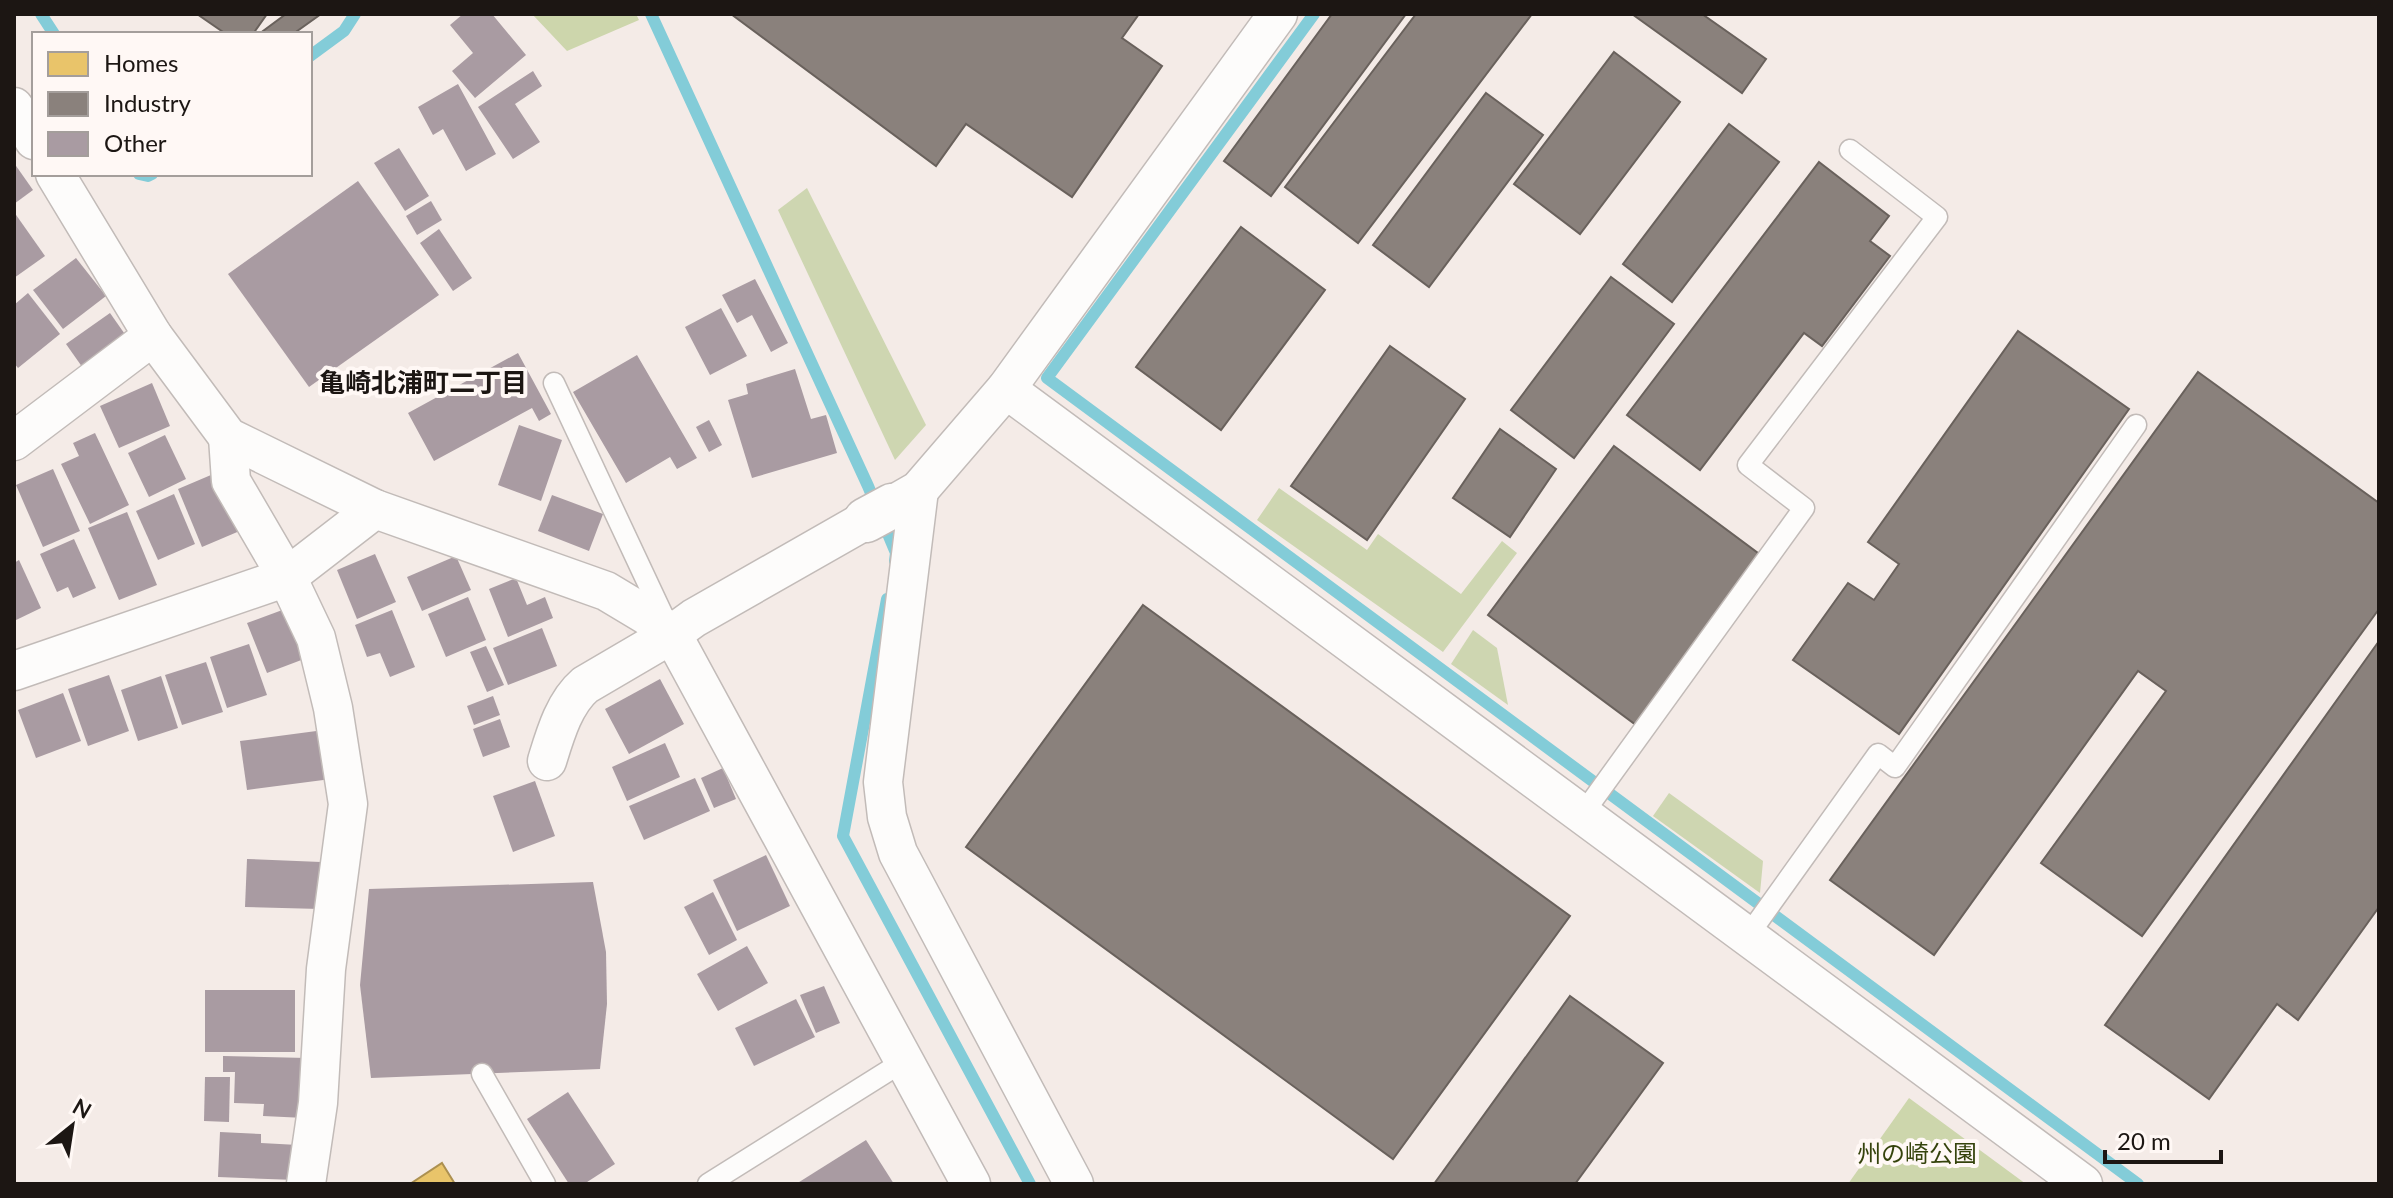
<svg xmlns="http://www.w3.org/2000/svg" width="2393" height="1198" viewBox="0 0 2393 1198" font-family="Lato,'Noto Sans JP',sans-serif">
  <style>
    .green { fill: #ced6b1 }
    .forest { fill: #cdd6ac }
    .homes { fill: #e9c46a; stroke: #ac9050; stroke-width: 2 }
    .industry { fill: #8a817c; stroke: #69615c; stroke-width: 2 }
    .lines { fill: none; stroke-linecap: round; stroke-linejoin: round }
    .stream { stroke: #83ccd8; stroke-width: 12 }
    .building { fill: #a99ba2 }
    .service-casing { stroke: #c2bbb8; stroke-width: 23 }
    .minor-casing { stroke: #c2bbb8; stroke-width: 41 }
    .tertiary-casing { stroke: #c2bbb8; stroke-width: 47 }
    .service { stroke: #fdfcfb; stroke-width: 20 }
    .minor { stroke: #fdfcfb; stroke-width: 38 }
    .tertiary { stroke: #fdfcfb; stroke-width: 44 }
    .labels { text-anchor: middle; stroke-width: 8; stroke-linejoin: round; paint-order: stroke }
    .park-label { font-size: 24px; fill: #35430c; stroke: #fff8f5 }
    .neighbourhood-label { font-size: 26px; font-weight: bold; fill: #1c1613; stroke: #fff8f5 }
  </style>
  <rect width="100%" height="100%" fill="#f4ebe7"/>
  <g class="green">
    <path d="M807,188L926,425L895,460L778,210Z"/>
    <path d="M1279,488L1367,550L1378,534L1461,594L1502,541L1517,553L1443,652L1257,520Z"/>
    <path d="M1473,630L1497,648L1508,705L1451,664Z"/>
    <path d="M1669,793L1763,861L1760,893L1653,816Z"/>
  </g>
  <g class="forest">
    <path d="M532,14H636L639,20L567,51Z"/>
    <path d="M1909,1098L2026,1184H1848Z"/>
  </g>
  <path class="homes" d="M442,1163L455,1184H410Z"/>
  <g class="industry">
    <path d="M197,14H267L253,34H226Z"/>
    <path d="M286,14H321L293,34H259Z"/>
    <path d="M731,14H1139L1122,38L1162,66L1072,197L966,124L936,166Z"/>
    <path d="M1332,14H1406L1271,196L1224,161Z"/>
    <path d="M1416,14H1532L1358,243L1285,187Z"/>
    <path d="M1632,14H1702L1766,59L1742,93Z"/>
    <path d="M1614,52L1680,102L1580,234L1514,184Z"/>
    <path d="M1486,93L1543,135L1429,287L1373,245Z"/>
    <path d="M1729,124L1779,162L1672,302L1623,264Z"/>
    <path d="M1819,162L1889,216L1870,241L1890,256L1822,346L1804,333L1700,470L1627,415Z"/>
    <path d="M1241,227L1325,290L1221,430L1136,367Z"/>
    <path d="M1611,277L1674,324L1574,458L1511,410Z"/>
    <path d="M2018,331L2129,409L1899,734L1793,660L1848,583L1874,600L1899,564L1868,542Z"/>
    <path d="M1390,346L1465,399L1367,540L1291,486Z"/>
    <path d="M2198,372L2379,503V609L2142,936L2041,863L2166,691L2138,671L1934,955L1830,880Z"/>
    <path d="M1500,429L1556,469L1510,537L1453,498Z"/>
    <path d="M1614,446L1762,556L1636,725L1488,615Z"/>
    <path d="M1143,605L1570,916L1393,1159L966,847Z"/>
    <path d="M2379,641V907L2298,1020L2277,1004L2209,1099L2105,1025Z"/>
    <path d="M1570,996L1663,1063L1575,1184H1434Z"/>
  </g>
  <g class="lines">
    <g class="stream">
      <path d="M41,14L54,34"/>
      <path d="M651,14L868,486L896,553L895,561"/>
      <path d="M1314,14L1047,378L2138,1184"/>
      <path d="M310,56L344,31L355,14"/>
      <path d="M139,174L148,176L152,174"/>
      <path d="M887,599L843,836L1030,1184"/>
    </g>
  </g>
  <g class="building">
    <path d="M463,14H492L526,55L475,98L452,71L473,53L450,25Z"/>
    <path d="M533,71L542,86L515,104L540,142L513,159L478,107Z"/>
    <path d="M458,84L496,154L466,171L443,129L433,135L418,107Z"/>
    <path d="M399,148L429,196L405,211L374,163Z"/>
    <path d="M14,163L33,190L14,204Z"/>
    <path d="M358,181L439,295L309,387L228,274Z"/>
    <path d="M431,201L442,220L417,235L406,216Z"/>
    <path d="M14,212L45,256L14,278Z"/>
    <path d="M439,229L472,278L453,291L420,243Z"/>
    <path d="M76,258L106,296L63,329L33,290Z"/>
    <path d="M755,279L788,343L771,352L752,315L737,323L722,295Z"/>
    <path d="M28,293L60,334L18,368L14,363V305Z"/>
    <path d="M721,308L747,356L710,375L685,327Z"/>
    <path d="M110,313L129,340L85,371L66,344Z"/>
    <path d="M518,353L551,414L539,421L532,408L434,461L408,413Z"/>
    <path d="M637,355L697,458L677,469L670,457L626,483L573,392Z"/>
    <path d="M795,369L811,419L826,415L837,453L752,478L728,400L748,394L746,384Z"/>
    <path d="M152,383L170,426L119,448L100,406Z"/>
    <path d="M709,420L722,445L709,452L696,427Z"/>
    <path d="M519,425L562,440L541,501L498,485Z"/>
    <path d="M95,433L129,505L90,524L61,464L79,456L73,443Z"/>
    <path d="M165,435L186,479L149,497L128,453Z"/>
    <path d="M53,469L80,531L43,547L16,485Z"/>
    <path d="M218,472L242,530L202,547L178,489Z"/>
    <path d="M174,494L195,544L158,560L136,511Z"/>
    <path d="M552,495L603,514L589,551L538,531Z"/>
    <path d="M127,512L157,585L119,600L88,528Z"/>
    <path d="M74,539L96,588L73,598L68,587L57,592L40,554Z"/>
    <path d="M375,554L396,602L357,619L337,570Z"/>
    <path d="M456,556L471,590L422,611L407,577Z"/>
    <path d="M19,560L41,608L14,621V563Z"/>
    <path d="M516,578L527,605L545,597L553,618L508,637L489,589Z"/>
    <path d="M468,597L486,640L446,657L428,614Z"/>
    <path d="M285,609L304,659L267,673L247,623Z"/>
    <path d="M392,610L415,667L390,677L380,653L367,657L355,625Z"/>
    <path d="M542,628L557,666L508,685L493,648Z"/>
    <path d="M249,644L267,695L227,708L210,657Z"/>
    <path d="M486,646L504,685L487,692L470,652Z"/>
    <path d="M206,662L223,712L182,725L165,675Z"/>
    <path d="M109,675L129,731L88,746L68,689Z"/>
    <path d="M161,676L178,728L138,741L121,690Z"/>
    <path d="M660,679L684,724L629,754L605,709Z"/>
    <path d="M63,693L81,741L36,758L18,710Z"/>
    <path d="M493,696L500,715L474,725L467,706Z"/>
    <path d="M500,719L510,747L483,757L473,729Z"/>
    <path d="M324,730L331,779L247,790L240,741Z"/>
    <path d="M665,743L680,777L627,801L612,767Z"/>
    <path d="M723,768L736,799L714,808L701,778Z"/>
    <path d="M695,778L710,811L644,840L629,806Z"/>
    <path d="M535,781L555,836L513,852L493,796Z"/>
    <path d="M766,855L790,906L737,931L713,880Z"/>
    <path d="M247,859L321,862L320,909L245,907Z"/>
    <path d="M593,882L606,952L607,1004L600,1069L371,1078L360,985L369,889Z"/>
    <path d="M713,892L737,940L709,955L684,907Z"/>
    <path d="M747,946L768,983L718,1011L697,974Z"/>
    <path d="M824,986L840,1023L816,1033L800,995Z"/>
    <rect x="205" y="990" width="90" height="62"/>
    <path d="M796,999L815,1037L754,1066L735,1028Z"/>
    <path d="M223,1056L307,1058L305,1118L263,1116L264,1104L234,1103L235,1072H223Z"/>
    <path d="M205,1077H230L229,1122L204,1121Z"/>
    <path d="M568,1092L615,1164L584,1184H569L527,1119Z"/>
    <path d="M220,1132L261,1134V1143L298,1145L296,1180L218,1177Z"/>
    <path d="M866,1140L894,1184H796Z"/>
  </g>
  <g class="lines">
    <defs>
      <g id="service">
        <path d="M554,383L666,622"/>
        <path d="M1582,815L1804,508L1748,465L1937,217L1850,150"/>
        <path d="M1747,937L1878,754L1895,767L2136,425"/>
        <path d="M482,1074L545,1184"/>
        <path d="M708,1184L904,1061"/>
      </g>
      <g id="minor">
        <path d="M14,107L34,140"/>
        <path d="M55,174L153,336L228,437L375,509L606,591L646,615L672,634L971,1184"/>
        <path d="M1006,389L2083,1184"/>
        <path d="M228,437L231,481L287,577L316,638L333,708L348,804L326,969L318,1103L306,1184"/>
        <path d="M14,441L153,336"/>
        <path d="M919,490L883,782L887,817L898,853L1074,1184"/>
        <path d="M898,502L919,490L1006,389L1278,14"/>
        <path d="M14,671L287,577L375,509"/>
        <path d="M547,761C555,735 564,703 585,685L672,634L694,618L866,520"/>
      </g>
      <path id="tertiary" d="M866,520L892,506"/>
    </defs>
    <use href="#service" class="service-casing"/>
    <use href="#minor" class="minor-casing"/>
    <use href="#tertiary" class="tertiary-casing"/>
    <use href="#service" class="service"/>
    <use href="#minor" class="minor"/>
    <use href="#tertiary" class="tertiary"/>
  </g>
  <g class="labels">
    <g class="park-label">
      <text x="1917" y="1162">州の崎公園</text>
    </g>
    <g class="neighbourhood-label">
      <text x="423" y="392">亀崎北浦町二丁目</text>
    </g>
  </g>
  <rect width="2393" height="1198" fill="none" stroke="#1c1613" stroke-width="32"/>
  <rect x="32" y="32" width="280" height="144" fill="#fff8f5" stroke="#a49e9b" stroke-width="2"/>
  <rect x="48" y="52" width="40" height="24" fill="#e9c46a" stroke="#a49e9b" stroke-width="2"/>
  <text x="104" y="72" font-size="24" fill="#1c1613">Homes</text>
  <rect x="48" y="92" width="40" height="24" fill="#8a817c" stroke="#a49e9b" stroke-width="2"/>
  <text x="104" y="112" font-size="24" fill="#1c1613">Industry</text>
  <rect x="48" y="132" width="40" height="24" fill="#a99ba2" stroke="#a49e9b" stroke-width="2"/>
  <text x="104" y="152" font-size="24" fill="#1c1613">Other</text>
  <g transform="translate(72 1126) rotate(30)" stroke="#fff8f5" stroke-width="6" paint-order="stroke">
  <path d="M0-6L14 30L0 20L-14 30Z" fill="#1c1613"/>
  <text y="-12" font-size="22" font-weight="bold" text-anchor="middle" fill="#1c1613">N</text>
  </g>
  <path d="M2105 1150v12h116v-12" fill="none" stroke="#1c1613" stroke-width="4"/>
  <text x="2117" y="1150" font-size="24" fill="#1c1613" stroke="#fff8f5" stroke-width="6" paint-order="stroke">20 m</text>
</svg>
